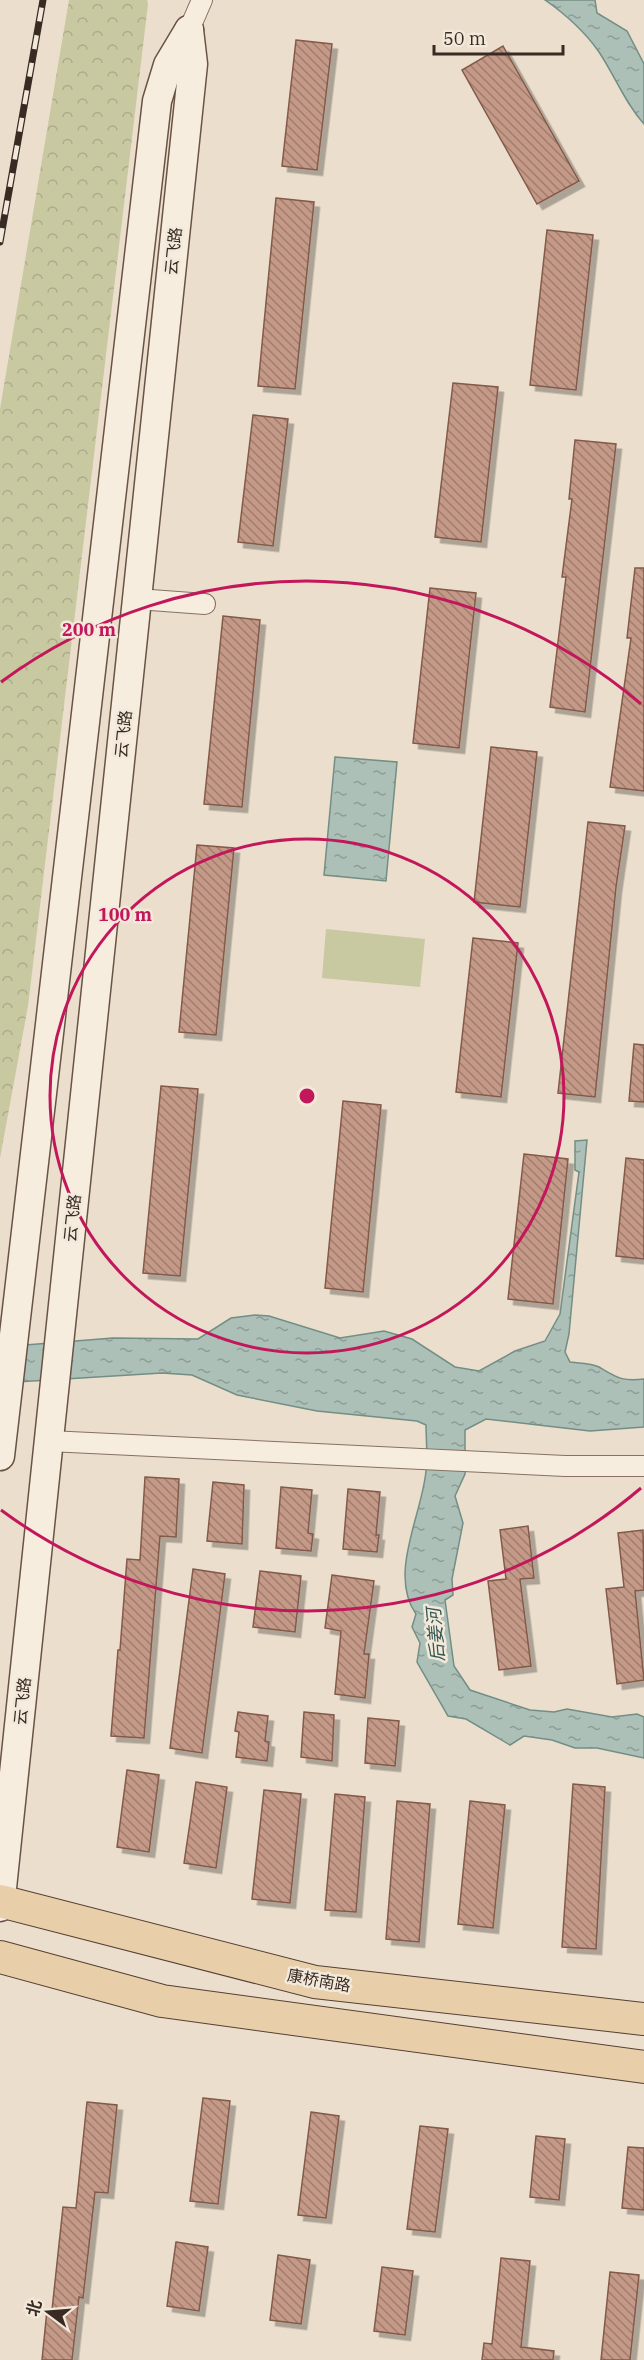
<svg xmlns="http://www.w3.org/2000/svg" width="644" height="2360" viewBox="0 0 644 2360" font-family="'IBM Plex Serif','Noto Sans SC',serif">
  <style>
    .forest { fill: url(#forest-crowns) }
    .pitch { fill: #c8c8a1 }
    .water { fill: url(#water-ripples); stroke: #738e84; stroke-width: 1.5 }
    .building { fill: url(#building-back-hatch); stroke: #835a4a; stroke-width: 1.5; filter: url(#shadow) }
    .lines { fill: none; stroke-linecap: round; stroke-linejoin: round }
    .street-casing { stroke: #867162; stroke-width: 22 }
    .secondary-casing { stroke: #695345; stroke-width: 31 }
    .primary-casing { stroke: #554035; stroke-width: 34 }
    .street { stroke: #f6eddf; stroke-width: 20 }
    .secondary { stroke: #f6eddf; stroke-width: 28 }
    .primary { stroke: #e9ceaa; stroke-width: 32 }
    .rail-casing { stroke: #392b23; stroke-width: 7 }
    .rail { stroke: #f3e9db; stroke-width: 4.5; stroke-dasharray: 14; stroke-linecap: butt }
    .ring { fill: none; stroke: #c2185b; stroke-width: 3 }
    .labels { text-anchor: middle; stroke-width: 5; stroke-linejoin: round; paint-order: stroke }
    .street-label { font-size: 16px; fill: #392b23; stroke: #f3e9db }
    .water-label { font-size: 18px; font-style: italic; fill: #345751; stroke: #f3e9db }
    .centre { fill: #c2185b; stroke: #f3e9db; stroke-width: 3 }
    .ring-label { font-size: 18px; text-anchor: middle; font-weight: bold; fill: #c2185b; stroke: #f3e9db; stroke-width: 5; stroke-linejoin: round; paint-order: stroke }
  </style>
  <defs>
    <pattern id="forest-crowns" width="20" height="18" patternUnits="userSpaceOnUse" patternTransform="scale(1.5)"><rect width="20" height="18" fill="#c8c8a1"/><path d="M2 6a3 3 0 1 1 6 0M12 15a3 3 0 1 1 6 0" fill="none" stroke="#adac8a"/></pattern>
    <pattern id="water-ripples" width="26" height="14" patternUnits="userSpaceOnUse" patternTransform="scale(1.5)"><rect width="26" height="14" fill="#acc0b8"/><path d="M2 4q2-2 4 0t4 0M15 11q2-2 4 0t4 0" fill="none" stroke="#8d9c95"/></pattern>
    <pattern id="building-back-hatch" width="6" height="6" patternUnits="userSpaceOnUse" patternTransform="scale(1.5)"><rect width="6" height="6" fill="#c59987"/><path d="M-1 5l2 2M0 0l6 6M5-1l2 2" fill="none" stroke="#a17d6e"/></pattern>
    <filter id="shadow"><feDropShadow dx="5.5" dy="5.5" stdDeviation="0" flood-color="#0004"/></filter>
  </defs>
  <rect width="100%" height="100%" fill="#ebdecc"/>
  <path class="forest" d="M69,0H147L148,4L28,1006L0,1158V409Z"/>
  <path class="pitch" d="M326,929L425,939L420,987L322,978Z"/>
  <g class="water">
    <path d="M545,0H595L597,13L627,31L644,64V124C625,103 615,76 599,52C585,32 565,14 545,0Z"/>
    <path d="M335,757L397,762L386,881L324,875Z"/>
    <path d="M587,1140L569,1334L565,1352L570,1362C578,1363 592,1363 599,1367C616,1377 622,1382 644,1379V1427L590,1431L486,1419L465,1430V1474L455,1496L463,1523L452,1579L453,1595L445,1600L454,1666L470,1690L530,1710L554,1712L567,1709L612,1717L637,1714L644,1717V1758L597,1748H575L552,1740L524,1736L510,1745L466,1719L448,1716L417,1662L420,1643L412,1627L416,1614C388,1574 422,1515 426,1471C428,1456 426,1440 426,1425L417,1421L317,1411L237,1395L192,1375L162,1373L0,1383V1347L113,1338L198,1339L231,1318L255,1315L269,1316L340,1338L384,1331L412,1339L455,1367L479,1371L515,1351L545,1341L560,1314L579,1172L575,1170V1141Z"/>
  </g>
  <g class="building">
    <path d="M296,40L332,44L317,170L282,166Z"/>
    <path d="M503,46L579,181L537,204L462,70Z"/>
    <path d="M276,198L314,202L295,389L258,386Z"/>
    <path d="M547,230L593,235L576,390L530,385Z"/>
    <path d="M453,383L498,387L481,542L435,537Z"/>
    <path d="M253,415L288,419L273,546L238,542Z"/>
    <path d="M575,440L616,444L585,712L550,707L566,577H562L572,499H569Z"/>
    <path d="M635,568H644V791L610,787L631,638H627Z"/>
    <path d="M430,588L476,593L459,748L413,743Z"/>
    <path d="M223,616L260,620L242,807L204,804Z"/>
    <path d="M491,747L537,752L520,907L474,902Z"/>
    <path d="M588,822L625,826L616,887L595,1097L558,1093Z"/>
    <path d="M197,845L234,848L216,1035L179,1032Z"/>
    <path d="M473,938L518,943L501,1097L456,1092Z"/>
    <path d="M634,1044L644,1045V1102L629,1101Z"/>
    <path d="M161,1086L198,1089L180,1276L143,1273Z"/>
    <path d="M343,1101L381,1105L363,1292L325,1288Z"/>
    <path d="M524,1154L568,1159L553,1304L508,1299Z"/>
    <path d="M626,1158L644,1160V1259L616,1256Z"/>
    <path d="M145,1477L179,1479L176,1537L160,1536L144,1738L111,1736L118,1650H120L127,1559L140,1560Z"/>
    <path d="M213,1482L244,1485L242,1544L207,1541Z"/>
    <path d="M281,1487L312,1490L308,1533L313,1534L311,1551L276,1548Z"/>
    <path d="M348,1489L380,1492L376,1535H379L377,1552L343,1549Z"/>
    <path d="M528,1526L534,1578L520,1579L531,1666L499,1670L488,1581L506,1579L500,1530Z"/>
    <path d="M643,1530L644,1590L635,1591L644,1680L617,1684L606,1589L624,1587L618,1533Z"/>
    <path d="M193,1569L225,1574L202,1753L170,1748Z"/>
    <path d="M260,1571L301,1576L295,1632L253,1627Z"/>
    <path d="M332,1575L374,1581L364,1654H369L365,1698L335,1694L341,1631L325,1628Z"/>
    <path d="M238,1712L268,1716L265,1741L269,1742L267,1761L236,1757L239,1732L235,1731Z"/>
    <path d="M304,1712L334,1715L332,1761L301,1757Z"/>
    <path d="M368,1718L399,1721L395,1766L365,1763Z"/>
    <path d="M127,1770L159,1775L149,1852L117,1847Z"/>
    <path d="M196,1782L227,1787L216,1868L184,1863Z"/>
    <path d="M573,1784L605,1787L596,1949L562,1947Z"/>
    <path d="M264,1790L301,1794L290,1903L252,1899Z"/>
    <path d="M335,1794L365,1797L356,1912L325,1910Z"/>
    <path d="M397,1801L430,1804L419,1942L386,1939Z"/>
    <path d="M470,1801L505,1805L493,1928L458,1924Z"/>
    <path d="M203,2098L230,2101L218,2204L190,2201Z"/>
    <path d="M87,2102L117,2105L108,2193L95,2192L83,2298L79,2297L72,2360H42L47,2310H52L63,2207L76,2208Z"/>
    <path d="M311,2112L339,2116L326,2218L298,2215Z"/>
    <path d="M420,2126L448,2129L435,2232L407,2229Z"/>
    <path d="M536,2136L565,2139L559,2200L530,2197Z"/>
    <path d="M628,2147L644,2148V2210L622,2208Z"/>
    <path d="M176,2242L208,2247L199,2311L167,2306Z"/>
    <path d="M278,2255L310,2260L301,2324L270,2320Z"/>
    <path d="M501,2258L530,2261L521,2347L554,2351L553,2360H482L484,2343L492,2344Z"/>
    <path d="M382,2267L413,2271L405,2335L374,2331Z"/>
    <path d="M610,2272L639,2275L630,2360H601Z"/>
  </g>
  <g class="lines">
    <defs>
      <g id="street">
        <path d="M189,30L202,0"/>
        <path d="M137,599L205,604"/>
        <path d="M49,1441L565,1466H644"/>
      </g>
      <g id="secondary">
        <path d="M0,1456L157,101L168,65L189,30"/>
        <path d="M0,1907L193,64L189,30"/>
      </g>
      <g id="primary">
        <path d="M0,1901L315,1982L644,2019"/>
        <path d="M0,1957L162,2001L644,2067"/>
      </g>
    </defs>
    <use href="#street" class="street-casing"/>
    <use href="#secondary" class="secondary-casing"/>
    <use href="#primary" class="primary-casing"/>
    <use href="#street" class="street"/>
    <use href="#secondary" class="secondary"/>
    <use href="#primary" class="primary"/>
    <defs>
      <path id="rail" d="M0,242L43,0"/>
    </defs>
    <use href="#rail" class="rail-casing"/>
    <use href="#rail" class="rail"/>
  </g>
  <g class="ring">
    <circle cx="307" cy="1096" r="257"/>
    <path d="M641 1488A515 515 0 0 1 1 1510M1 682A515 515 0 0 1 641 704"/>
  </g>
  <g class="labels">
    <g class="street-label">
      <text transform="translate(173 251) rotate(-84)" y="6">云飞路</text>
      <text transform="translate(123 734) rotate(-84)" y="6">云飞路</text>
      <text transform="translate(72 1218) rotate(-84)" y="6">云飞路</text>
      <text transform="translate(22 1701) rotate(-84)" y="6">云飞路</text>
      <text transform="translate(319 1980) rotate(10)" y="6">康桥南路</text>
    </g>
    <g class="water-label">
      <text transform="translate(436 1635) rotate(-95)" y="6">后姜河</text>
    </g>
  </g>
  <circle cx="307" cy="1096" r="9" class="centre"/>
  <g class="ring-label">
    <text x="89" y="636">200 m</text>
    <text x="125" y="921">100 m</text>
  </g>
  <g transform="translate(48 2312) rotate(286)" stroke="#f3e9db" stroke-width="4.5" paint-order="stroke">
  <path d="M0-4.5L10 22L0 15L-10 22Z" fill="#392b23"/>
  <text y="-9" font-size="16" font-weight="bold" text-anchor="middle" fill="#392b23">北</text>
  </g>
  <path d="M434 45v9h129v-9" fill="none" stroke="#392b23" stroke-width="3"/>
  <text x="443" y="45" font-size="18" fill="#392b23" stroke="#f3e9db" stroke-width="4.5" paint-order="stroke">50 m</text>
</svg>
